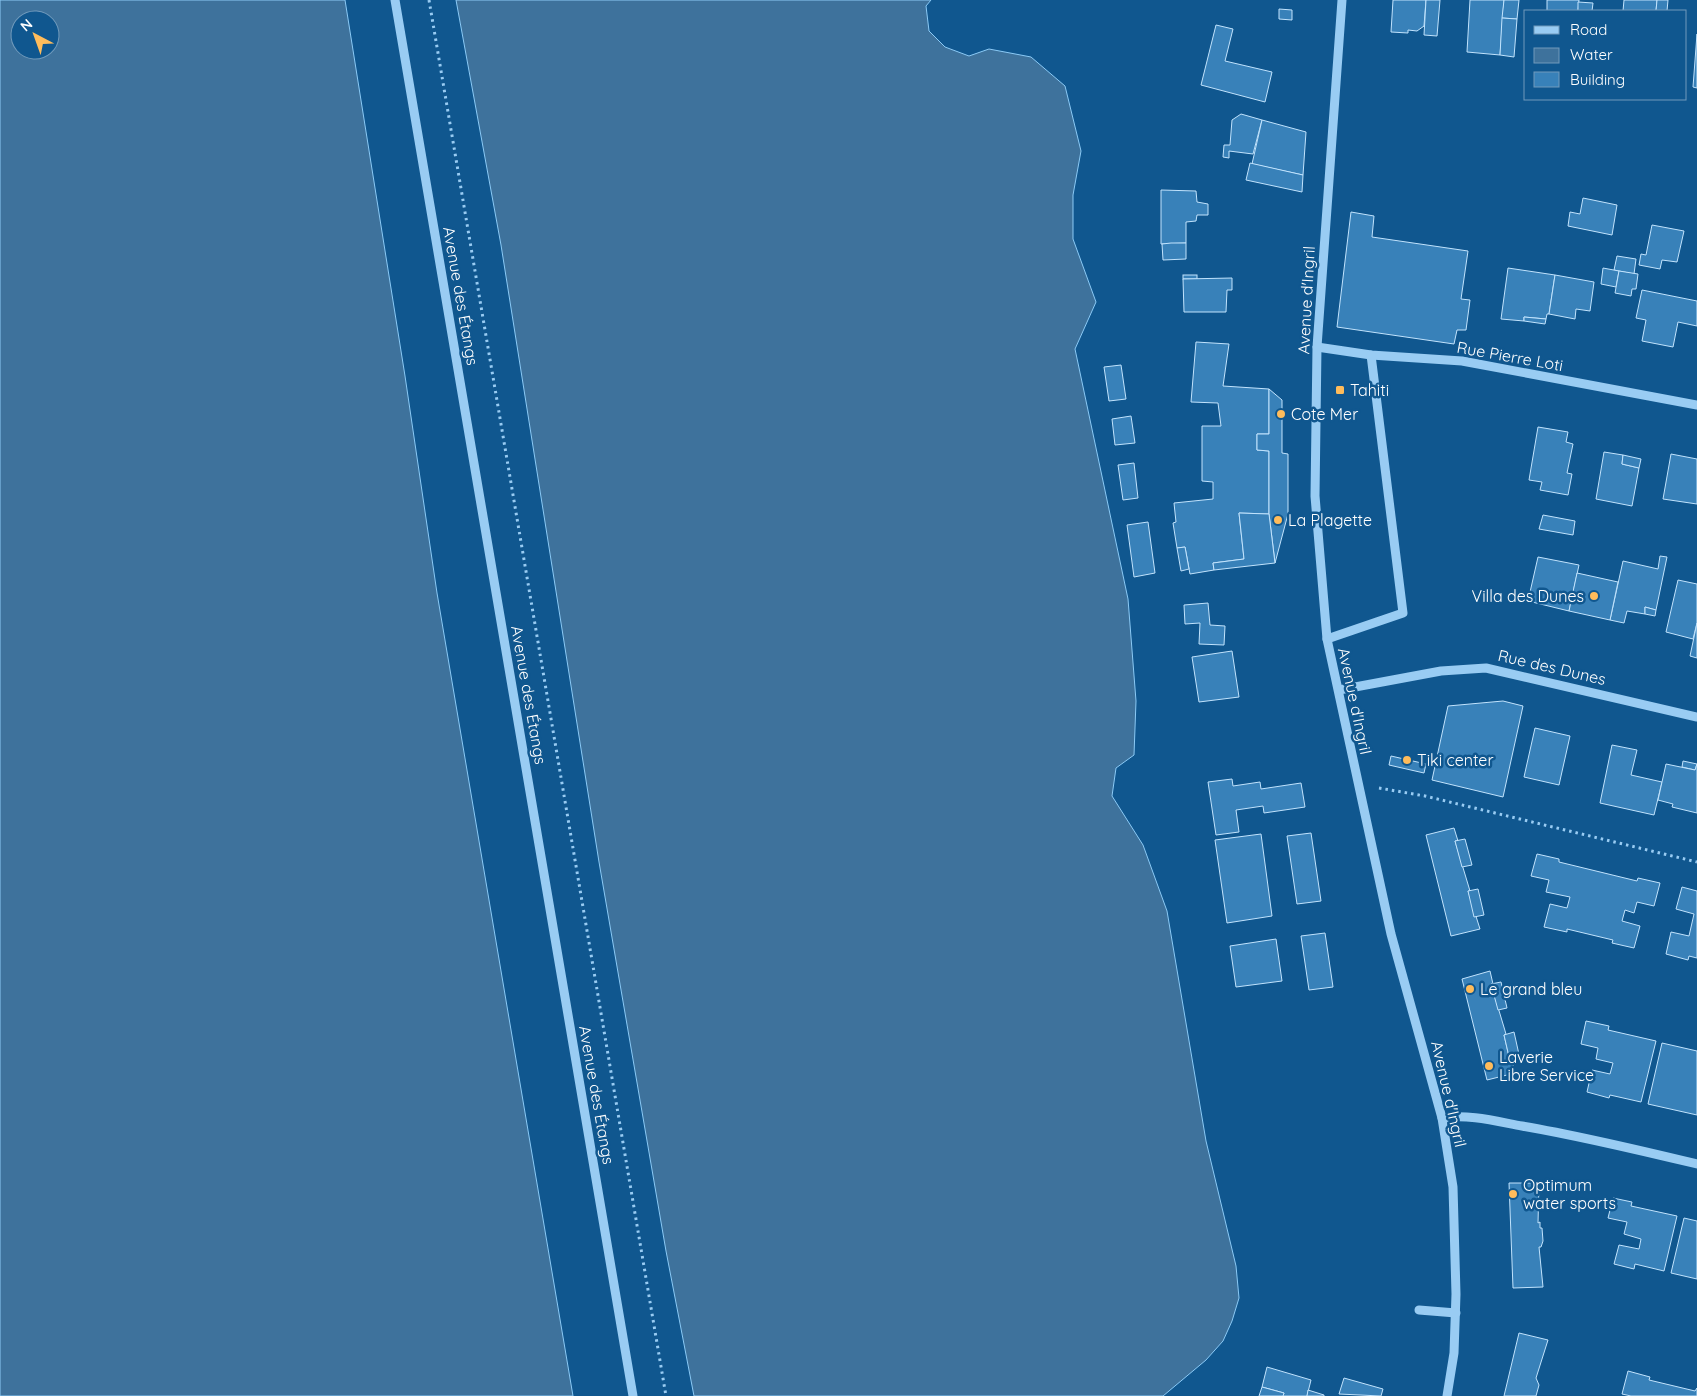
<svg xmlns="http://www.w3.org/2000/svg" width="1697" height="1396" viewBox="0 0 1697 1396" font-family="Quicksand,sans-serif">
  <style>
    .water { fill: #3e729c; stroke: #8bcaf6; fill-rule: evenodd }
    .building { fill: #3881b9; stroke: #c1e3fd }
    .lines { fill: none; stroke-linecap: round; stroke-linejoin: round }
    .path { stroke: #99ccf3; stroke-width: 3; stroke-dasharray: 2.5 4; stroke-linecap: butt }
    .minor { stroke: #99ccf3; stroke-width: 9 }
    .poi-dot { fill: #ffbc5b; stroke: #10578f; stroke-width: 2 }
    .labels { text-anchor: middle; stroke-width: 5; stroke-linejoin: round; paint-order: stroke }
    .street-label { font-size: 16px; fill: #fff; stroke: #10578f }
    .poi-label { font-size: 16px; fill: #fff; stroke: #10578f; text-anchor: start }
  </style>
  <rect width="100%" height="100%" fill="#10578f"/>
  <g class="water">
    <path d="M0,0H345L405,376L437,593L573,1396H0ZM20,20H50V50H20Z"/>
    <path d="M456,0H931L926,6L929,31L945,47L969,56L989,49L1031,57L1065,86L1081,151L1073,195V239L1096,302L1075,349L1128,599L1136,701L1134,755L1116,768L1112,796L1143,845L1167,911L1206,1141L1236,1266L1239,1298L1232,1321L1223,1341L1206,1360L1163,1396H694L666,1251L599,862L501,245Z"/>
  </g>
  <g class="building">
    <path d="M1393,0H1426L1424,26L1417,31L1408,30V33L1391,32Z"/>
    <path d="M1426,0H1440L1437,36L1424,35Z"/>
    <path d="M1470,0H1504L1500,55L1467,52Z"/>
    <path d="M1504,0H1519L1517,19L1502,18Z"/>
    <path d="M1547,0H1579L1578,11H1547Z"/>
    <path d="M1624,0H1657L1656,11H1623Z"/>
    <path d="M1657,0H1668L1667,11H1656Z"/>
    <path d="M1578,2L1593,3L1592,11H1578Z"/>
    <path d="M1279,9L1292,10V20L1279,19Z"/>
    <path d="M1502,18L1517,19L1514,57L1500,55Z"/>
    <path d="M1216,25L1233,29L1225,61L1272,72L1265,102L1201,85Z"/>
    <path d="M1697,34V88L1693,87Z"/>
    <path d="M1241,114L1262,120L1253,154L1229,151V158L1223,157L1224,145H1230L1232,120Z"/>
    <path d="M1262,120L1306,132L1303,175L1252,164Z"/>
    <path d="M1250,163L1303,175L1302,192L1246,180Z"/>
    <path d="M1161,190L1196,191L1197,202L1208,204V215H1197L1196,221L1186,222V243L1161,244Z"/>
    <path d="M1583,198L1617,205L1612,235L1568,226L1570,212L1580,214Z"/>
    <path d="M1351,212L1374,216L1372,237L1468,251L1461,299L1470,300L1466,330H1457L1454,344L1337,327Z"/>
    <path d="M1652,225L1684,231L1677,262L1662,260L1660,269L1639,265L1641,254L1646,255Z"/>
    <path d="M1171,243H1186V259L1163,260L1162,244Z"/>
    <path d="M1617,256L1636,259L1634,274L1614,270Z"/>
    <path d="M1508,268L1555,275L1549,314H1547L1546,319L1524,317V321L1501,319Z"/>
    <path d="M1603,268L1619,271L1616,287L1601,284Z"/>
    <path d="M1619,271L1638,274L1636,289H1632L1631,296L1615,293Z"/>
    <rect x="1183" y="275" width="14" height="4"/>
    <path d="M1555,275L1594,282L1590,311L1576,309L1575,319L1549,314Z"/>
    <path d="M1232,278V290H1227L1226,312H1184L1183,279Z"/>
    <path d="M1642,290L1697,301V326L1678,322L1673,347L1642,341L1646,320L1636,318Z"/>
    <path d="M1524,317L1546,319L1545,324L1524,321Z"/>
    <path d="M1196,342L1229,344L1223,386L1269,389V434H1257V450L1269,451V514L1239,513L1244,559L1213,563L1214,570L1190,574L1185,547L1177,548L1173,523L1176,522L1174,503L1213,499V482L1202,481V426H1221L1218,403L1191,402Z"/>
    <path d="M1121,365L1126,399L1109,401L1104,367Z"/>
    <path d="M1269,389L1282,400V453L1288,454V514L1275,563L1269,514V451L1257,450V434H1269Z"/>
    <path d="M1131,416L1135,443L1115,445L1112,419Z"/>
    <path d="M1538,427L1568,432L1566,442L1573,444L1567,473L1572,474L1568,495L1540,490L1542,482L1529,480Z"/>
    <path d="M1604,452L1623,455L1622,464L1639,468L1632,506L1596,499Z"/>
    <path d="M1671,454L1697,459V504L1663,499Z"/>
    <path d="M1623,455L1641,459L1639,468L1622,464Z"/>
    <path d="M1134,463L1138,498L1123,500L1118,465Z"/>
    <path d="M1239,513L1269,514L1275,563L1214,570L1213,563L1244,559Z"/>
    <path d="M1543,515L1575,521L1573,535L1539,529Z"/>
    <path d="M1148,522L1155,573L1134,577L1127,525Z"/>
    <path d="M1185,547L1189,569L1181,571L1177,548Z"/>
    <path d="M1660,556L1667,557L1656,610L1645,607V614L1627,611L1624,623L1610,620L1623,561L1658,569Z"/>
    <path d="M1538,557L1579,565L1569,611L1528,601Z"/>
    <path d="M1577,573L1618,582L1610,620L1569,611Z"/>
    <path d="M1678,580L1697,584V623L1693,639L1666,632Z"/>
    <path d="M1208,603L1210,625L1225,626L1224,645L1199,644L1200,623L1185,624L1184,605Z"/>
    <path d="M1645,607L1656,610L1655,616L1645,614Z"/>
    <path d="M1697,623V658L1690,656Z"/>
    <path d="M1232,651L1239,697L1199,702L1192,657Z"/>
    <path d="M1503,701L1523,706L1503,797L1432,780L1448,706Z"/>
    <path d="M1535,728L1570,736L1559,785L1524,777Z"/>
    <path d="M1612,745L1637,750L1631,775L1662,782L1654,815L1600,803Z"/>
    <path d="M1391,756L1426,764L1424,773L1389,765Z"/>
    <path d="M1683,761L1697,764L1695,770L1682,767Z"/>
    <path d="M1666,764L1695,770L1697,764V813L1672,807L1673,804L1658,800Z"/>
    <path d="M1232,779L1233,786L1260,782L1261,789L1301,783L1305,807L1264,813L1263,806L1236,810L1239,832L1216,835L1208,782Z"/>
    <path d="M1454,828L1458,841H1455L1470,891H1468L1480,929L1451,936L1426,835Z"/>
    <path d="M1311,833L1321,901L1297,904L1287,836Z"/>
    <path d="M1261,834L1272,916L1227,923L1215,840Z"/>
    <path d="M1465,839L1472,865L1462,867L1455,841Z"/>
    <path d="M1537,854L1559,859V862L1637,881L1638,878L1660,883L1654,906L1637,902L1634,913L1625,910L1622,921L1640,926L1634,948L1612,943L1613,940L1567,929V932L1544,927L1550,904L1567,908L1570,897L1546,892L1549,880L1531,876Z"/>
    <path d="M1682,887L1697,891V958L1689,956L1688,960L1666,954L1671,932L1689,936L1694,914L1676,909Z"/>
    <path d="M1478,889L1484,915L1474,917L1468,891Z"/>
    <path d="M1325,933L1333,987L1309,990L1301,936Z"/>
    <path d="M1276,939L1282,981L1236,987L1230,946Z"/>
    <path d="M1490,971L1493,984H1491L1506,1034L1504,1035L1510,1061H1512L1515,1073L1487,1080L1462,979Z"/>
    <path d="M1501,982L1507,1008L1498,1010L1491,984Z"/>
    <path d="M1586,1021L1609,1026L1608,1030L1656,1041L1641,1102L1610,1095L1609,1098L1587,1092L1592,1070L1610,1074L1613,1063L1596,1059L1598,1048L1581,1044Z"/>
    <path d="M1514,1032L1520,1059L1510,1061L1504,1035Z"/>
    <path d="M1662,1043L1697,1051V1115L1648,1104Z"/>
    <path d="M1509,1183H1539L1538,1223L1540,1222V1228H1542L1543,1241L1541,1247H1539L1543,1287L1513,1288Z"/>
    <path d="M1613,1198L1632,1202L1631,1206L1677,1216L1664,1271L1635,1264L1634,1269L1614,1264L1619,1245L1639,1249L1641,1239L1624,1234L1627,1222L1608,1218Z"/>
    <path d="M1684,1218L1697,1221V1279L1671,1273Z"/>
    <path d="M1519,1333L1548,1340L1536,1378L1539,1385L1536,1396H1504Z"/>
    <path d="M1267,1367L1311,1380L1307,1396H1283L1284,1393L1262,1387Z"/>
    <path d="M1628,1371L1650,1377L1649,1380L1695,1391L1697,1388V1396H1631L1622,1394Z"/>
    <path d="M1344,1378L1383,1389L1381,1396L1339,1394Z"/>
    <path d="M1262,1387L1284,1393L1283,1396H1259Z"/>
    <path d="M1308,1390L1324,1395V1396H1307Z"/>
  </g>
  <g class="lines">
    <g class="path">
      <path d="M429,0L666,1396"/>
      <path d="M1379,788L1425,796L1697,862"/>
    </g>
    <g class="minor">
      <path d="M395,0L633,1396"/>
      <path d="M1342,0L1317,347L1315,496L1327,639L1391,934L1442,1118L1453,1187L1456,1294L1454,1353L1447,1396"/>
      <path d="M1317,347L1371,355L1462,361L1697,405"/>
      <path d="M1327,639L1403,613L1371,355"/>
      <path d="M1339,690L1441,671L1486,668L1697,717"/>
      <path d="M1442,1118C1468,1114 1495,1121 1522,1126C1581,1136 1639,1150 1697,1164"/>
      <path d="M1419,1310L1456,1313"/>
    </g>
  </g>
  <g class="poi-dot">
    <rect x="1335" y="385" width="10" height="10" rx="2.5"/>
    <circle cx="1281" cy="414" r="5"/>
    <circle cx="1278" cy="520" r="5"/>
    <circle cx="1594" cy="596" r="5"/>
    <circle cx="1407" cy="760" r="5"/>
    <circle cx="1470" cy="989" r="5"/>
    <circle cx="1489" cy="1066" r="5"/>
    <circle cx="1513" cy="1194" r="5"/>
  </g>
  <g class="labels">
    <g class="street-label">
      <text transform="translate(461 296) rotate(80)" y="6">Avenue des Étangs</text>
      <text transform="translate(1306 300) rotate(-87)" y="6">Avenue d'Ingril</text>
      <text transform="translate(1510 356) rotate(10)" y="6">Rue Pierre Loti</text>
      <text transform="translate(1552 667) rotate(13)" y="6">Rue des Dunes</text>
      <text transform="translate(529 695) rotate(80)" y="6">Avenue des Étangs</text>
      <text transform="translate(1355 701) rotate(78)" y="6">Avenue d'Ingril</text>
      <text transform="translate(1449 1094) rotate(77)" y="6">Avenue d'Ingril</text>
      <text transform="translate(597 1095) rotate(80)" y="6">Avenue des Étangs</text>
    </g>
    <g class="poi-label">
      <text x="1350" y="396">Tahiti</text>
      <text x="1291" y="420">Cote Mer</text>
      <text x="1288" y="526">La Plagette</text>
      <text x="1584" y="602" text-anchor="end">Villa des Dunes</text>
      <text x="1417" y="766">Tiki center</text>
      <text x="1480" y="995">Le grand bleu</text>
      <text x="1499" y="1063">Laverie<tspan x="1499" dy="18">Libre Service</tspan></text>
      <text x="1523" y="1191">Optimum<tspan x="1523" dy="18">water sports</tspan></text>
    </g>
  </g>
  <rect x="1524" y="10" width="162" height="90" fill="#10578f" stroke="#709abc"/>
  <rect x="1534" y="26" width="25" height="8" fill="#99ccf3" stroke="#709abc"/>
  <text x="1570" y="35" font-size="15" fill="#ffffff">Road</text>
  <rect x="1534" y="48" width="25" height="15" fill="#3e729c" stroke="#709abc"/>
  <text x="1570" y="60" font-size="15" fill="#ffffff">Water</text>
  <rect x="1534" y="72" width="25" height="15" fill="#3881b9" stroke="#709abc"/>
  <text x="1570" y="85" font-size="15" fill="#ffffff">Building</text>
  <g transform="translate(35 35) rotate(319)"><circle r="24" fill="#10578f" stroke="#709abc"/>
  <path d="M0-4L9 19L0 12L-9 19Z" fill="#ffbc5b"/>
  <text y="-8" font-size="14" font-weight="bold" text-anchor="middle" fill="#ffffff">N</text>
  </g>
</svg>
